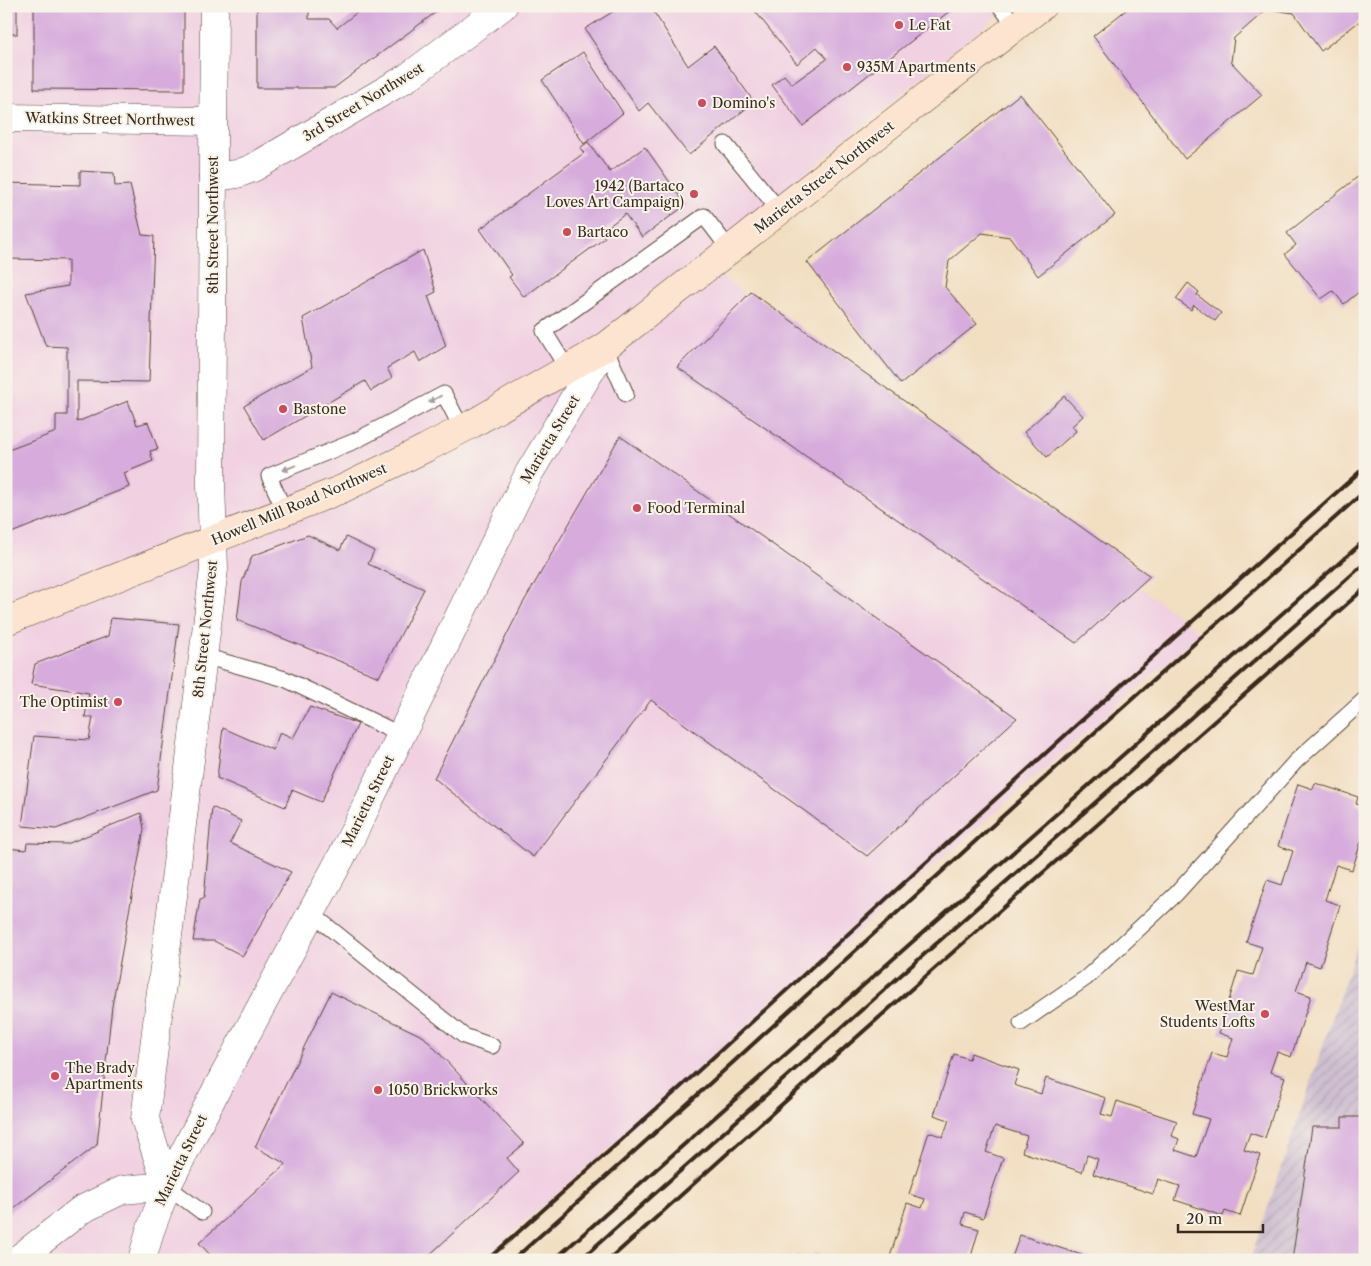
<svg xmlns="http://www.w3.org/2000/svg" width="1371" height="1266" viewBox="0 0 1371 1266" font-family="'Libre Caslon Text',serif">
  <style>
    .built { fill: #f1d0e2 }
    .industrial { fill: url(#industrial-furrows) }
    .building { fill: #d7acdd }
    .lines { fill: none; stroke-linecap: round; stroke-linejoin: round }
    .service-casing { stroke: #564536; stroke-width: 17 }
    .minor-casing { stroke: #564536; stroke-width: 29 }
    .tertiary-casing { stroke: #564536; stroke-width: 29 }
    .secondary-casing { stroke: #564536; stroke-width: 29 }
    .service { stroke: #fff; stroke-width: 15 }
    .minor { stroke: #fff; stroke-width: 28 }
    .tertiary { stroke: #fff; stroke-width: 28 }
    .secondary { stroke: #fde4d0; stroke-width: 28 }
    .rail { stroke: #3b2a1e; stroke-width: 4 }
    .oneway { fill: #a79f9a }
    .poi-dot { fill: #d1495b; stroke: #f7f3e8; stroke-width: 2 }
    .labels { text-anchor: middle; stroke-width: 4; stroke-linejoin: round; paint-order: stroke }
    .poi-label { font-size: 14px; fill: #3b2a1e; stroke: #f7f3e8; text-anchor: start }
    .street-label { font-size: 14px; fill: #3b2a1e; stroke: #f7f3e8 }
  </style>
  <defs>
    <pattern id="industrial-furrows" width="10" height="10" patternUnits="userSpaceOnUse" patternTransform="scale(1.25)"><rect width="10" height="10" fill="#cebed0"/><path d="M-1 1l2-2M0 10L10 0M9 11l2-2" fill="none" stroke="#b2a3b2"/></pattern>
  </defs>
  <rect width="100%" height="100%" fill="#f7f3e8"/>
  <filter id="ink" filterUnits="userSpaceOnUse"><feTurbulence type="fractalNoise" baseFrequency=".02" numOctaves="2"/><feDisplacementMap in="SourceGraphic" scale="10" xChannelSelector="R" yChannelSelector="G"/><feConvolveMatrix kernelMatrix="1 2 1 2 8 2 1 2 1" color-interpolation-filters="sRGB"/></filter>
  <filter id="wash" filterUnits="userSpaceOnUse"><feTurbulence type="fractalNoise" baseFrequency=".0096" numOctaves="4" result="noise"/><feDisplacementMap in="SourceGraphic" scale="20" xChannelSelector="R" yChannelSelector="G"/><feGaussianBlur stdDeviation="1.12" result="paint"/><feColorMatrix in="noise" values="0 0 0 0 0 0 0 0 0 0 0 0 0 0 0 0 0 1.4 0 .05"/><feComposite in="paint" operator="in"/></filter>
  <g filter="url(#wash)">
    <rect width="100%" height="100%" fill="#f2dec1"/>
    <path class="built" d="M6,6H1009L699,260L1201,633L481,1260H6Z"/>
    <path class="industrial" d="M1365,922V1260H1250Z"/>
    <g id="blocks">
      <g class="building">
        <rect x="6" y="6" width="11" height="28"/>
        <path d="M34,6L184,7V90L34,89Z"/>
        <path d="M257,6H309V19H329L337,28L365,6H444L334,88H257Z"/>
        <path d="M622,6H650L688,66L714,46L754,102L689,155L648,103L639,111L585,29Z"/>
        <path d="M751,6H956L803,126L772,85L784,75L792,84L827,59L817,47L797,64Z"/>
        <path d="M1131,6H1365V17L1321,51L1294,13L1267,9L1234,38L1231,62L1262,95L1185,159L1093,36Z"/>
        <path d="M583,52L623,113L584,144L542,80Z"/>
        <path d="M1020,94L1115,215L1038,276L1010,237L982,233L949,261L945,287L977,324L901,384L807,262Z"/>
        <path d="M588,142L610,172L645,147L686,205L642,237L625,214L601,232L605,238L524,297L509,277L512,275L480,229L584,153L580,148Z"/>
        <path d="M80,171L114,173L115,186L130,185L142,235L154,236L149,382L77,381V422L128,401L137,425L148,422L158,449L150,451L153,461L124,473L129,487L6,535V451L56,432V415H67V347L46,346L26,293L68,286V260L6,259V183L80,185Z"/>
        <path d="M1365,171V287L1344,304L1333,291L1321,299L1285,254L1296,245L1287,233Z"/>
        <path d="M423,250L436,292L428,296L446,346L420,362L415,352L387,368L392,378L371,391L365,381L264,440L244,406L312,367L303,318Z"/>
        <path d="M1188,283L1199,292L1197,295L1221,313L1215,321L1194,305L1191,310L1176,299Z"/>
        <path d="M751,292L1150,576L1076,643L677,367Z"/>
        <path d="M1064,396L1083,416L1072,426L1076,431L1047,457L1024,432Z"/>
        <path d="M620,436L1017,718L867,856L651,700L533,857L434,778L522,605Z"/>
        <path d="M308,535L340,550L346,537L374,551L368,564L424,589L379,677L237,620L242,582L252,556Z"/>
        <path d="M111,618L179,624L157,790L56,829L22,826L34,736L89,740L93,717H85L89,693L31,684L35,664L108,636Z"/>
        <path d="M310,707L358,724L321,802L292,790L285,807L217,778L223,728L273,750L280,732L293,738Z"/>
        <path d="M1315,783L1358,797L1356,804L1365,806V830L1352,870L1336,865L1325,900L1340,905L1320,967L1306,962L1296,991L1311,996L1291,1057L1277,1052L1270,1072L1285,1077L1265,1138L1250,1133L1244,1150L1260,1155L1240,1216L1225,1211L1223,1216L1175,1200L1180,1186L1158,1179L1153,1194L1093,1174L1098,1159L1087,1155L1082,1172L1022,1152L1027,1136L995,1126L986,1152L1003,1158L983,1218L965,1212L962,1224L979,1229L970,1260H889L907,1203L922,1208L925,1199L909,1194L929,1132L943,1137L949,1120L934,1115L954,1054L969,1059L971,1053L1019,1070L1014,1085L1041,1094L1046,1078L1106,1098L1101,1114L1112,1117L1117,1101L1177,1121L1172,1136L1179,1139L1175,1150L1196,1157L1209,1119L1192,1114L1212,1053L1227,1057L1233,1038L1219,1033L1238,971L1253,975L1262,947L1246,942L1267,880L1282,885L1293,851L1278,846L1298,784L1313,789Z"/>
        <path d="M212,807L241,821L230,843L291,872L243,956L214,941H193L200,899L204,898Z"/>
        <path d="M141,813L144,829L112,1006L97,1145L6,1214V848L26,850L27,843L67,844Z"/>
        <path d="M331,992L424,1037L524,1144L507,1158L519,1172L424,1260H215L199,1243L286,1164L255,1147Z"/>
        <path d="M1342,1117H1365V1260H1292L1312,1127H1342Z"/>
        <path d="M1020,1235L1094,1259L1093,1260H1011Z"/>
        <path d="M814,1253L832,1259V1260H812Z"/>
        <path d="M797,1255L811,1259V1260H795Z"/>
      </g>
    </g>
  </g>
  <g filter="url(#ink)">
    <use href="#blocks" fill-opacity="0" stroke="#564536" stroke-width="1"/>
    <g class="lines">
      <defs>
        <g id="service">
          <path d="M1000,6L1016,27"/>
          <path d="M725,144L780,211"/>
          <path d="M605,347L626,394"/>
          <path d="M568,370L544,331L704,216L730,250"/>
          <path d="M285,512L269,476L355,441L444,394L462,429"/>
          <path d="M204,656L285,679L401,735"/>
          <path d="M311,913L464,1036L492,1046"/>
          <path d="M1021,1023L1086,978L1176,894L1296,761L1365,699"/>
          <path d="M167,1186L202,1212"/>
        </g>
        <g id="minor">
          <path d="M6,118L213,121"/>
          <path d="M213,177L237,174L253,168L408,77L503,6"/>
          <path d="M17,1260L81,1210L122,1190L167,1186L145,1119L214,569L211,484L214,6"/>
        </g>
        <g id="tertiary">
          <path d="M17,1259L24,1260"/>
          <path d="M142,1260L150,1231L167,1186L213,1096L344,852L529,473L605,347"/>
        </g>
        <path id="secondary" d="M6,621L342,489L426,448L472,424L605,347L1042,6"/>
      </defs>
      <use href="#service" class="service-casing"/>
      <use href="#minor" class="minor-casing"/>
      <use href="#tertiary" class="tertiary-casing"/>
      <use href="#secondary" class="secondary-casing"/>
      <use href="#service" class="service"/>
      <use href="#minor" class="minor"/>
      <use href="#tertiary" class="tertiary"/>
      <use href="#secondary" class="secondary"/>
      <g class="rail">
        <path d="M487,1260L684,1084L1071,730L1365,467"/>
        <path d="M513,1260L695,1097L1083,743L1365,491"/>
        <path d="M554,1260L1365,540"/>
        <path d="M580,1260L1365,563"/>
        <path d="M609,1260L848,1045L1365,588"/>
      </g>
    </g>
    <defs><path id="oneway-solid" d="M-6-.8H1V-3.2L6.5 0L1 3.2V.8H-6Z" transform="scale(1.25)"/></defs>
    <g class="oneway">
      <use href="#oneway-solid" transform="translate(435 399) rotate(152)"/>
      <use href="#oneway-solid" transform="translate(289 468) rotate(158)"/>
    </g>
  </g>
  <g class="poi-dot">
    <circle cx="899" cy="25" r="5"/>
    <circle cx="847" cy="67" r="5"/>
    <circle cx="702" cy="103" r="5"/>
    <circle cx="694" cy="194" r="5"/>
    <circle cx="567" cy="232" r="5"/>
    <circle cx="283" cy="409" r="5"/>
    <circle cx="637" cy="508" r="5"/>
    <circle cx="118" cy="702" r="5"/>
    <circle cx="1265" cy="1014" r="5"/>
    <circle cx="55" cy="1076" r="5"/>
    <circle cx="378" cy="1090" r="5"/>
  </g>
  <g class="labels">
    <g class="poi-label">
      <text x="909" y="30">Le Fat</text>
      <text x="857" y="72">935M Apartments</text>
      <text x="712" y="108">Domino's</text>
      <text x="684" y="191" text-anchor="end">1942 (Bartaco<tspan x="684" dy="16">Loves Art Campaign)</tspan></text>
      <text x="577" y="237">Bartaco</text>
      <text x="293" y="414">Bastone</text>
      <text x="647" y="513">Food Terminal</text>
      <text x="108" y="707" text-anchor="end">The Optimist</text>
      <text x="1255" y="1011" text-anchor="end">WestMar<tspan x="1255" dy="16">Students Lofts</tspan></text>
      <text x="65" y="1073">The Brady<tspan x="65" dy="16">Apartments</tspan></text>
      <text x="388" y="1095">1050 Brickworks</text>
    </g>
    <g class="street-label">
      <text transform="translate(363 102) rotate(-31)" y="5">3rd Street Northwest</text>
      <text transform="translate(110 119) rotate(1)" y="5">Watkins Street Northwest</text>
      <text transform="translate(824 177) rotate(-38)" y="5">Marietta Street Northwest</text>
      <text transform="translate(213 225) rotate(-90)" y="5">8th Street Northwest</text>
      <text transform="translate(550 439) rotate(-59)" y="5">Marietta Street</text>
      <text transform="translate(299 504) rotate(-23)" y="5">Howell Mill Road Northwest</text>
      <text transform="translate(205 629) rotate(-84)" y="5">8th Street Northwest</text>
      <text transform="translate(368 801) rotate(-64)" y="5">Marietta Street</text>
      <text transform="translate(181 1160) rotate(-64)" y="5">Marietta Street</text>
    </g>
  </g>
  <rect width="1371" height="1266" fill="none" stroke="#f7f3e8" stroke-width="25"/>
  <path d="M1178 1224v8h85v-8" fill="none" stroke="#3b2a1e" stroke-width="2.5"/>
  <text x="1186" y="1224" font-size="15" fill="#3b2a1e" stroke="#f7f3e8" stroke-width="4" paint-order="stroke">20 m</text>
</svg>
